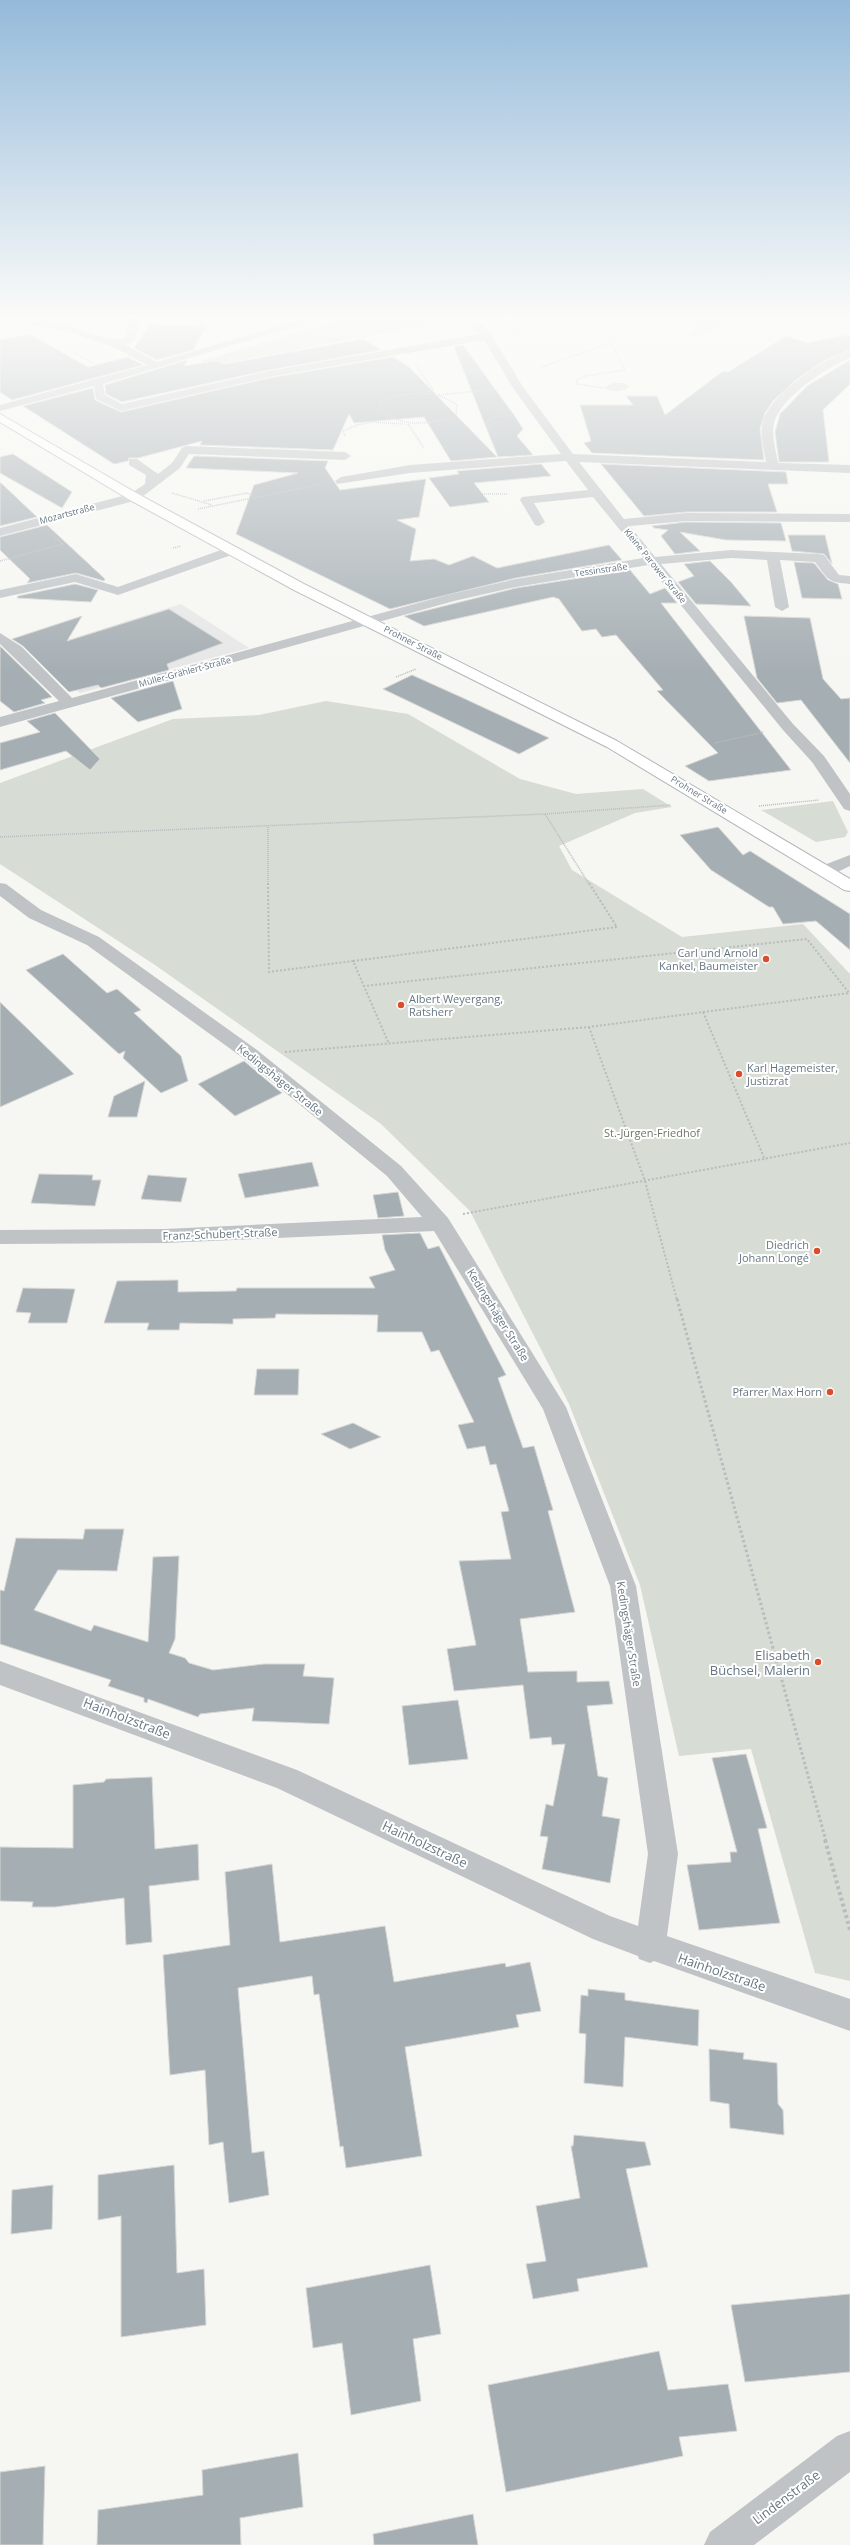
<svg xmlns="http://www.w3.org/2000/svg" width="850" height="2545" viewBox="0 0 850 2545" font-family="'Open Sans',sans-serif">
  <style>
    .built { fill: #e6e7e6 }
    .green { fill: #d7dcd4 }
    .building { fill: #a5aeb3; stroke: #d7d7d5 }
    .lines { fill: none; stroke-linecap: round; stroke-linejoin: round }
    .major-casing { stroke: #b2b7ba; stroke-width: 2 }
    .path-far3 { stroke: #b9bcbe; stroke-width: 1.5; stroke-dasharray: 1 1; stroke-linecap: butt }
    .path-far2 { stroke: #b9bcbe; stroke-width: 2; stroke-dasharray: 2 2; stroke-linecap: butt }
    .path-far1 { stroke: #b9bcbe; stroke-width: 3; stroke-dasharray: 2.5 2.5; stroke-linecap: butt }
    .path { stroke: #b9bcbe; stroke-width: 4; stroke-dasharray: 3 3; stroke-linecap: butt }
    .minor { fill: #bfc3c6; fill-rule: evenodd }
    .major { fill: #fff; fill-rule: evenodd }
    .poi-dot { fill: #da4e2e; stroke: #fff; stroke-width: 1.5 }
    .labels { text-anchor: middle; stroke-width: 4; stroke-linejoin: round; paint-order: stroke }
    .far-street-label { font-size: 9px; fill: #667782; stroke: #fff }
    .poi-label { font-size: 11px; fill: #667782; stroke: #fff; text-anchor: end }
    .street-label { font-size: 11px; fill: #667782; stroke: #fff }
    .park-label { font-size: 11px; fill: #6a7965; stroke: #fff }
    .near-poi-label { font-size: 13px; fill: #667782; stroke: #fff; text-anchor: end }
    .near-street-label { font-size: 13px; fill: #667782; stroke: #fff }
  </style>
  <rect width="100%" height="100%" fill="#f6f6f2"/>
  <path class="built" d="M181,604L249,648L80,693L33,651Z"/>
  <g class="green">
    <path d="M348,318H451L454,320L209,366L201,361Z"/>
    <path d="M668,318H735L697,337L687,335L702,326Z"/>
    <path d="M613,383H625L629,387C621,394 612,391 603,388Z"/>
    <path d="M326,701L408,714L520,779L576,794L643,789L672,807L635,813L559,846L572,870L682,937L803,924L850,974V1981L815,1973L751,1749L679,1756L640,1585L569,1404L470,1211L381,1124L155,965L0,864V783L173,719L259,715Z"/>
    <path d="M833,801L848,832L845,837L816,842L761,810Z"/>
  </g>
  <g class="building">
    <path d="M150,324L206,326L193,350L157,360L134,348Z"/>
    <path d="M29,334L88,367L128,357L143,365L12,400L0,392V340Z"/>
    <path d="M850,334V350L825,360L797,379L773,401L765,413L760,429L764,460L592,453L584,443L591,441L580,405H633L626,396H657L665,415L723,371L728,372L786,336L808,343Z"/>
    <path d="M363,339L381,350L269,370L122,402L106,394L105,385L187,360L184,366L216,361L225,364Z"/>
    <path d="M463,345L514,415L523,429L517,436L533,455L498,457L454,347Z"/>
    <path d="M393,357L409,367L497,457L451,461L424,417L354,423L349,414L333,450L200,445L202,441L138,458H129L128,461L114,464L23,406L93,388L95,400L121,412L269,378Z"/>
    <path d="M850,360V384L823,410L829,462H779L775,432L780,414L807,386Z"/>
    <path d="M13,454L72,492L62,508L0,473V457Z"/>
    <path d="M194,456L328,461L325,468L340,490L426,479L419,517L397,520L416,529L410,561L434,559L449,565L473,556L497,568L609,545L622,560L516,578L390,609L236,534L254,485L298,473L186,468Z"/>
    <path d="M541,464L551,476L474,483L489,502L450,507L429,478L459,474L457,471Z"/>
    <path d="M601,464L786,472L788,484H768L777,512H686L644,516Z"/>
    <path d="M0,482L37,517L0,526Z"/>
    <path d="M686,522L781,523L786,541L726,540L680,532L700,551L675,554L661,536L668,530L654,528L652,526Z"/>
    <path d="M47,525L105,579L104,581L76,573L27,583L30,579L0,550V537Z"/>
    <path d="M788,535H825L832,564L824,554L792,551Z"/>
    <path d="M710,561L731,582L751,606L696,604L678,582L694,576L684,564Z"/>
    <path d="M794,562L814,563L828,580L838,584L842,599L802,598Z"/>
    <path d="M630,570L650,594L665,588L677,603H661L791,770L709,781L685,766L718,753L657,691L663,690L616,635L602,637L596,629L582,631L559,599L553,597L424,626L404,616L516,588Z"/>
    <path d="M75,584L98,590L91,602L17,598L18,596Z"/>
    <path d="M169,609L223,643L167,664L169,670L101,688L98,685L69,692L23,646L12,639L82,616L67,641Z"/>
    <path d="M744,616L810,618L823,679L841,699L850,698V763L801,700L777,703L757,678Z"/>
    <path d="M0,646L52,697L41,700L45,703L14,712L0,701Z"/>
    <path d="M412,675L463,698L549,738L519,754L383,689Z"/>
    <path d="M173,681L182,709L138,722L111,698Z"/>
    <path d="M55,713L100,759L90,770L66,751L0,770V743L40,732L27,721Z"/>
    <path d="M718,827L743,855L750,851L850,914V950L816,921L783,924L773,907H769L711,870L680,835Z"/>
    <path d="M63,954L107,993L117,989L141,1010L134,1013L181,1056L188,1081L161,1093L123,1058L125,1051L119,1054L26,970Z"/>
    <path d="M0,1002L74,1074L0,1107Z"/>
    <path d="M244,1061L282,1093L235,1116L198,1084Z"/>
    <path d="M145,1081L137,1117H108L114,1096Z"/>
    <path d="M312,1162L319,1186L245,1198L238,1174Z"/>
    <path d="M39,1174L93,1175L92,1180H101L95,1206L31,1203Z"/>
    <path d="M148,1175L187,1178L181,1202L141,1199Z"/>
    <path d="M398,1192L404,1216L378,1218L373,1195Z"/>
    <path d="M420,1233L428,1249L439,1246L506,1375L498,1378L523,1448L534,1446L553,1510L548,1511L575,1612L520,1619L528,1672L577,1671V1682L609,1681L613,1704L587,1706L598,1776L608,1778L602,1816L620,1819L610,1883L542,1869L548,1837L540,1836L546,1804L553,1806L565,1744L552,1745L551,1737L530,1739L523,1685L454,1691L447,1649L476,1645L459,1561L511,1559L501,1512L509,1511L496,1464L490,1465L485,1446L467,1449L458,1425L474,1422L439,1350L431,1352L422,1332H377L378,1315L276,1314L275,1318L233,1319V1324L180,1323L179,1330H147L149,1323H104L117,1281L178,1280V1292L236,1291L237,1288H375L369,1277L395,1270L385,1250L382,1235Z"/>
    <path d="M23,1288L75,1289L67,1323H28L31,1313L16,1312Z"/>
    <path d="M257,1369H299L298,1395H254Z"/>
    <path d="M353,1423L381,1437L350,1449L321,1434Z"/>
    <path d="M85,1529H124L117,1571L58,1570L34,1610L91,1631L94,1625L148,1642L153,1557L179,1556L175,1639L169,1653L185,1658L189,1663L213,1670L264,1664H305L303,1676L334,1678L329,1724L252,1721L254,1708L200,1714L198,1717L148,1699L147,1703L144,1702V1698L108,1686L111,1680L0,1644V1590L4,1591L16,1538L83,1539Z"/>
    <path d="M458,1700L468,1759L409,1765L402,1706Z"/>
    <path d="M746,1754L767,1828L758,1829L780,1923L699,1930L687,1865L731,1862L730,1852H737L712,1758Z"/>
    <path d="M152,1777L155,1849L198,1844L199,1880L149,1886L152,1942L126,1945L124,1898L55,1907H32L33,1902L0,1901V1847L73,1848V1785L104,1782L106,1779Z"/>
    <path d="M272,1864L280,1942L385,1926L394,1982L505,1963L506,1967L530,1962L541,2011L516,2015L519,2027L405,2047L422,2156L346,2168L343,2146L340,2147L319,1994L314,1995L312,1976L238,1988L252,2153L264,2151L269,2195L229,2203L223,2142L209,2145L205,2070L170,2075L163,1955L230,1945L225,1872Z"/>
    <path d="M588,1989L625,1993V2000L699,2010L698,2046L625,2037L623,2087L584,2083L586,2034L579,2033L581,1995L588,1996Z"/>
    <path d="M709,2049L744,2053L743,2059L777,2063L778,2104L783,2110L784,2135L730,2128L729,2104L710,2101Z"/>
    <path d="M574,2135L645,2142L651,2165L626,2169L648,2267L577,2279L579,2291L533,2299L526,2264L546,2261L536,2206L580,2198L571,2146H573Z"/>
    <path d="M174,2165L177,2273L204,2269L206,2325L121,2337V2216L98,2220V2175Z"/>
    <path d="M53,2185L52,2229L11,2234L12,2190Z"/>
    <path d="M430,2265L441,2334L413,2339L421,2401L351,2415L342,2343L313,2348L306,2288Z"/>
    <path d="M850,2294V2372L745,2382L731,2305Z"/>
    <path d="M659,2351L668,2390L728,2384L737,2431L679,2437L683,2456L506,2492L488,2385Z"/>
    <path d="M298,2453L303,2507L240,2518L241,2545H97L98,2510L203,2495L202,2470Z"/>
    <path d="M45,2466L43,2545H0V2472Z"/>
    <path d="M473,2514L478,2545H374L373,2534Z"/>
  </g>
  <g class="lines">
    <defs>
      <path id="major" d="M0,414L138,494L304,584L617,741L850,879V891L844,890L607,747L294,590L130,500L0,422Z"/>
    </defs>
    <use href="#major" class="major-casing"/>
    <g class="path-far3">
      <path d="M509,332L561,318"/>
      <path d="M73,352L93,363"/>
      <path d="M417,367L433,390L426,392"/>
      <path d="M542,367L611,343L625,370L585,376L577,380V384L603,388"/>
      <path d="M355,379L364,389L380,397L381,409C402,430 431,423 456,416L457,405C433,388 407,392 381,402"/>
      <path d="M439,395L495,389"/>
      <path d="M408,424L424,448"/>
      <path d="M345,436L343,431L357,425L372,422L403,424"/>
      <path d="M499,442L485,422L491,417L514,415"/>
      <path d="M172,493L212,505"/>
      <path d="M482,494H507"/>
      <path d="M204,501L247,493L254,496"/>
      <path d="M198,509L322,484"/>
      <path d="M173,548L181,546"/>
      <path d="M0,561L63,544L55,538"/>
      <path d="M396,677L416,669"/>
      <path d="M715,743L764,732"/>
      <path d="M759,806L819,800"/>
      <path d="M545,814L671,805"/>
      <path d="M268,827V884"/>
      <path d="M0,837L545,814L589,884"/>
    </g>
    <g class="path-far2">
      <path d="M268,883L269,972L353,961L389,1044"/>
      <path d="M353,961L617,927L589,883"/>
      <path d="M703,1012L765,1160"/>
      <path d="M589,1027L645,1181L677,1300"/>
      <path d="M285,1052L589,1027L849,993L807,939L364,986"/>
      <path d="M463,1214L850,1143"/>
    </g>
    <path class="path-far1" d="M677,1299L826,1841"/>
    <path class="path" d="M825,1840L850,1930"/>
    <g class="minor">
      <path d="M129,318H139L135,340L126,345L157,362L306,318H322L103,384L105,395L122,404L269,371L479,334L464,318H475L491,334L523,387L573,454L766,462C764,450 760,437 762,425C766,397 824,357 850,351V358C826,368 781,397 774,423C771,435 776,450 778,463L850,465V473L579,462L624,519L686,513L850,514V522L686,521L630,526L655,557L731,550L819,554L824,555L839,575L850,576V584C827,582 829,580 815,562L780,560L789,607L782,611L775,607L767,560L731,558L661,564L793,724L824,756L850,794V811L844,809L812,762L783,730L648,565L516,587L454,601L0,727V717L59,701L0,644V633L22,647L72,698L451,594L516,579L643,558L593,497L534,503L545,522L539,526L535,525L520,500L522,497L588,490L566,461L410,473L337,484L335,481L341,477L410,465L561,454L513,388L484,340L269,377L121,411L96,399L94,386L0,411V405L147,365L113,347L67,331L31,325V321C60,314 104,346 125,338Z"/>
      <path d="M186,446L345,452L351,456L345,460L189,454L180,468L138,500L0,536V528L130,494L145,484L146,475L129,465V459H137L158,474L172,463L182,448Z"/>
      <path d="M232,546L239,550L237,553L118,595L75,582L0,598V590L76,574L118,587Z"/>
      <path d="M850,855V866L831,875H819L816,871L819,867Z"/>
      <path d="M0,883L6,884L41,910L99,937L257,1050L401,1166L448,1218L566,1407L636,1586L678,1854L667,1936L850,1999V2031L654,1961L650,1963L639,1959L638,1956L593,1939L277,1788L0,1685V1661L297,1770L610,1916L638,1926L648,1854L610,1586L543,1409L434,1231L165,1243L0,1244V1230L165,1229L422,1217L387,1176L243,1058L87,945L29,918L0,896Z"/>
      <path d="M850,2431V2472L754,2545H704L710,2532L837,2436Z"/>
    </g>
    <use href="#major" class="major"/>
  </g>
  <linearGradient id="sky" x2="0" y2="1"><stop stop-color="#94bada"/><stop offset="0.47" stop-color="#fbfbf9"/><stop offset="1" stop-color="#fbfbf9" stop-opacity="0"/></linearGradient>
  <rect width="850" height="674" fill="url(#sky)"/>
  <g class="poi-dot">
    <circle cx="766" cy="959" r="4"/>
    <circle cx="401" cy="1005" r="4"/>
    <circle cx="739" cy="1074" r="4"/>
    <circle cx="817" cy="1251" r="4"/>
    <circle cx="830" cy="1392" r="4"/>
    <circle cx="818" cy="1662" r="4"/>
  </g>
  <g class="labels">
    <g class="far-street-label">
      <text transform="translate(67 514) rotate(-15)" y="3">Mozartstraße</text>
      <text transform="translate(655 566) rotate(51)" y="3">Kleine Parower Straße</text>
      <text transform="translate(601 570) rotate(-8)" y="3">Tessinstraße</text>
      <text transform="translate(413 643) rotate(27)" y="3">Prohner Straße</text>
      <text transform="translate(185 672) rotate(-15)" y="3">Müller-Grählert-Straße</text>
      <text transform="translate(699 795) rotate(31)" y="3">Prohner Straße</text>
    </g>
    <g class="poi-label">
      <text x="758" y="957">Carl und Arnold<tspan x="758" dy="13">Kankel, Baumeister</tspan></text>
      <text x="409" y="1003" text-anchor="start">Albert Weyergang,<tspan x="409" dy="13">Ratsherr</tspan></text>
      <text x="747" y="1072" text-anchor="start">Karl Hagemeister,<tspan x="747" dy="13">Justizrat</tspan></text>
      <text x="809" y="1249">Diedrich<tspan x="809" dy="13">Johann Longé</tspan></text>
      <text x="822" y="1396">Pfarrer Max Horn</text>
    </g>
    <g class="street-label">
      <text transform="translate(280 1080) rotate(39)" y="4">Kedingshäger Straße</text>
      <text transform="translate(220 1234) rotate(-2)" y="4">Franz-Schubert-Straße</text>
      <text transform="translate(498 1315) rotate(58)" y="4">Kedingshäger Straße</text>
      <text transform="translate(629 1634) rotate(81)" y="4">Kedingshäger Straße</text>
    </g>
    <g class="park-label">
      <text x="652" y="1137">St.-Jürgen-Friedhof</text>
    </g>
    <g class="near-poi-label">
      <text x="810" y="1660">Elisabeth<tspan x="810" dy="15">Büchsel, Malerin</tspan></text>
    </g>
    <g class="near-street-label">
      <text transform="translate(127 1718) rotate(21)" y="5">Hainholzstraße</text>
      <text transform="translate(425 1844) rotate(25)" y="5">Hainholzstraße</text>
      <text transform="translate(722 1972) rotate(19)" y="5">Hainholzstraße</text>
      <text transform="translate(786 2497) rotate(-37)" y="5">Lindenstraße</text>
    </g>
  </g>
</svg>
